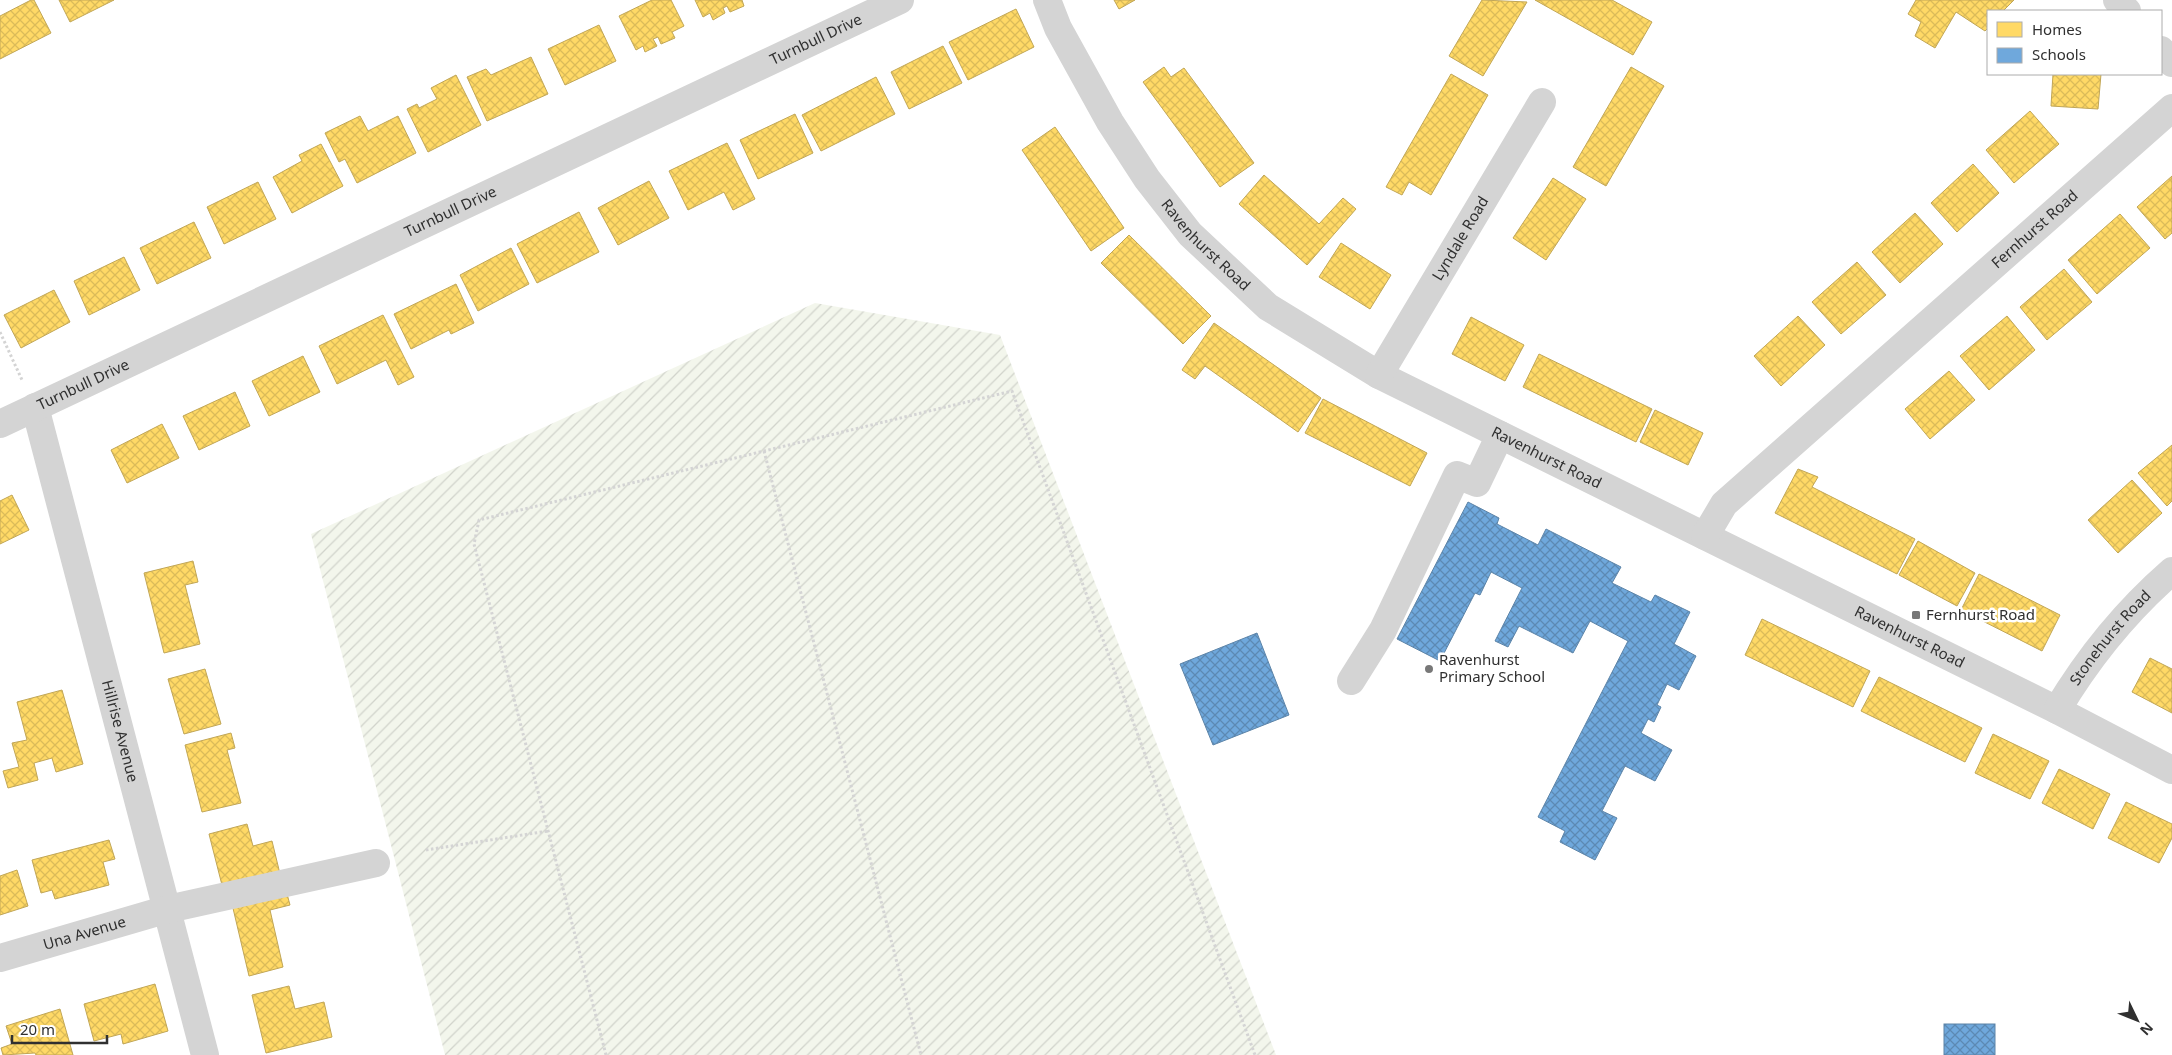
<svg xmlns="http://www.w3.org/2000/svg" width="2172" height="1055" viewBox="0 0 2172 1055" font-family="'Noto Sans',sans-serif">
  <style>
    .garden { fill: url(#garden-furrows) }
    .homes { fill: url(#homes-cross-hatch); stroke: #c1a656 }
    .schools { fill: url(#schools-cross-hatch); stroke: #5c84a8 }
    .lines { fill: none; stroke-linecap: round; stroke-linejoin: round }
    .path { stroke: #d4d4d4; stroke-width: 3; stroke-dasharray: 2.5 2.5; stroke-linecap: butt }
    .minor { stroke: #d4d4d4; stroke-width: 28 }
    .poi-dot { fill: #787878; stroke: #fff; stroke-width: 2 }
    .labels { text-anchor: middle; stroke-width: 5; stroke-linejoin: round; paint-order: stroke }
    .street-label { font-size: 15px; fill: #303030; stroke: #fff }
    .poi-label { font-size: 15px; fill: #303030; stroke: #fff; text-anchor: start }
  </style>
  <defs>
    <pattern id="garden-furrows" width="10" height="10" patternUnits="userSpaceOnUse" patternTransform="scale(1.25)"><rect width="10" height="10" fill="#f3f6ec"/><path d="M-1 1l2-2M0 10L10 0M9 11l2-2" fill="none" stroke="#d1d3cb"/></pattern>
    <pattern id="homes-cross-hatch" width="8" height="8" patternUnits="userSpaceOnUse" patternTransform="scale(1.25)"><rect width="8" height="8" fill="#ffd966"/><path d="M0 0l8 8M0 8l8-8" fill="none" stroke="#dbbb59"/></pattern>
    <pattern id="schools-cross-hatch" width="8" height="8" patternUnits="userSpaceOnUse" patternTransform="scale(1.25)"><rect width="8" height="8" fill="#6fa8dc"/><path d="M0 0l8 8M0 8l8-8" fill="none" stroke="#5c89b3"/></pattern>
  </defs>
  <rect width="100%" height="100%" fill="#fff"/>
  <path class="garden" d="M815,303L1000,335L1276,1055H445L311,534Z"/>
  <g class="homes">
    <path d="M31,0H34L51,33L0,59V16Z"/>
    <path d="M59,0H114L70,22Z"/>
    <path d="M652,0H671L684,26L672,32L675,38L661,44L658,37L653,39L657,46L645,52L643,46L636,50L619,16Z"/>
    <path d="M695,0H742L744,6L730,12L727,6L723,8L725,13L713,20L710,13L703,17Z"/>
    <path d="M1114,0H1135L1119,9Z"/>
    <path d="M1482,0L1527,2L1483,76L1449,56Z"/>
    <path d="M1535,0H1612L1652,22L1633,55Z"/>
    <path d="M1916,0H2014L2003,11H1988V28L1985,31L1956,12L1935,48L1915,36L1921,22L1908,14Z"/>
    <path d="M1016,9L1034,47L968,80L949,42Z"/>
    <path d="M599,25L616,61L565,85L548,49Z"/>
    <path d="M943,46L962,83L909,109L891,72Z"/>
    <path d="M531,57L548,94L487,121L467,77L486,69L491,75Z"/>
    <path d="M1164,67L1171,77L1184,68L1254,163L1220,187L1143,82Z"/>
    <path d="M1631,67L1664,86L1606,186L1573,167Z"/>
    <path d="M1451,74L1488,95L1431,195L1409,182L1402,195L1386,187Z"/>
    <path d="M2053,74H2101L2098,109L2051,106Z"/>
    <path d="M456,75L481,125L428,152L407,109L417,104L419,108L437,99L431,88Z"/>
    <path d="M876,77L895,114L821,151L802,115Z"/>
    <path d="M2030,111L2059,144L2014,183L1986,150Z"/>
    <path d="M795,114L813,153L758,179L740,140Z"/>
    <path d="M360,116L368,131L398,116L416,153L357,183L345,159L339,162L325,133Z"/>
    <path d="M1055,127L1124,228L1091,251L1022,150Z"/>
    <path d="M727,143L755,199L733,210L724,192L688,210L669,171Z"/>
    <path d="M321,144L343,186L292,213L273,177L302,161L299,155Z"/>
    <path d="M1973,164L1999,193L1957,232L1931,203Z"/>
    <path d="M1264,175L1319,224L1343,198L1356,209L1307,265L1239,204Z"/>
    <path d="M2172,176V233L2165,239L2137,207Z"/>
    <path d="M1553,178L1586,199L1546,260L1513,238Z"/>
    <path d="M649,181L669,218L618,245L598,208Z"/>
    <path d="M258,182L276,219L224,244L207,207Z"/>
    <path d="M579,212L599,252L537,283L517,244Z"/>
    <path d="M1915,213L1943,244L1900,283L1872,252Z"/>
    <path d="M2120,214L2150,248L2097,294L2068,260Z"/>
    <path d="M194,222L211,258L157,284L140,248Z"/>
    <path d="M1129,235L1211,316L1183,344L1101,263Z"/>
    <path d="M1341,243L1391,275L1370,309L1319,277Z"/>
    <path d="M511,248L529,284L478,311L460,275Z"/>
    <path d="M124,257L140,290L89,315L74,281Z"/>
    <path d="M1857,262L1886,295L1841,334L1812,302Z"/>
    <path d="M2064,269L2092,302L2047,340L2020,307Z"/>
    <path d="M456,284L474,323L451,334L449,330L411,349L394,314Z"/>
    <path d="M54,290L70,322L21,348L4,315Z"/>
    <path d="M383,315L414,377L398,385L386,360L337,384L319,346Z"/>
    <path d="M1798,316L1825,345L1781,386L1754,356Z"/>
    <path d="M2007,316L2035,350L1989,390L1960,356Z"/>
    <path d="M1471,317L1524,345L1505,381L1452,354Z"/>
    <path d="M1214,323L1321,398L1298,432L1205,366L1195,379L1182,370Z"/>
    <path d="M1539,354L1652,409L1636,442L1523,387Z"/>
    <path d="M303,356L320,392L269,416L252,381Z"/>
    <path d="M1949,371L1975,400L1930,439L1905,409Z"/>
    <path d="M235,392L250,426L199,450L183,416Z"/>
    <path d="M1323,399L1427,453L1410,486L1305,433Z"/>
    <path d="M1655,410L1703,433L1688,465L1640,442Z"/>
    <path d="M162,424L179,458L127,483L111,450Z"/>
    <path d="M2172,445V501L2167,506L2138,473Z"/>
    <path d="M1798,469L1818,477L1812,487L1915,539L1897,574L1775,513Z"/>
    <path d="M2132,480L2162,513L2118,553L2088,520Z"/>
    <path d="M12,495L29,530L0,544V501Z"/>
    <path d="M1918,541L1975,573L1957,606L1899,575Z"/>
    <path d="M193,561L198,582L185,585L200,644L164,653L144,573Z"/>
    <path d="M1979,574L2060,615L2042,651L1961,610Z"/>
    <path d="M1762,619L1870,671L1853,707L1745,655Z"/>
    <path d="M2150,658L2172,669V713L2132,692Z"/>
    <path d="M205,669L221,724L184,734L168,679Z"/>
    <path d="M1879,677L1982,728L1965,762L1861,711Z"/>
    <path d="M62,690L83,764L56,772L52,758L34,763L38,780L8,788L3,771L19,767L12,743L27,740L17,702Z"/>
    <path d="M231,733L235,748L227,750L241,803L202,812L185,745Z"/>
    <path d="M1993,734L2049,761L2030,799L1975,773Z"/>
    <path d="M2059,769L2110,794L2093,829L2042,803Z"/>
    <path d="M2126,802L2172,824V838L2159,863L2108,838Z"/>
    <path d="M247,824L253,846L272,841L281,878L224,893L209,834Z"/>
    <path d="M109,840L115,859L103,862L109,885L55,899L52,890L41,893L32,860Z"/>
    <path d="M17,870L28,906L0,915V876Z"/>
    <path d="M286,890L290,905L270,910L283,967L249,976L232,904Z"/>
    <path d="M155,984L168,1031L123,1044L121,1034L94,1041L84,1004Z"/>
    <path d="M289,986L295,1009L324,1002L332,1037L266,1053L252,995Z"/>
    <path d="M60,1009L73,1055H36L35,1053L3,1055L1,1048L12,1044L6,1026Z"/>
  </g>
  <g class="schools">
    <path d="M1468,502L1499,518L1497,524L1538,545L1546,529L1621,567L1612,583L1651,602L1655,595L1690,612L1674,644L1696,656L1679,690L1667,684L1657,705L1661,707L1654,722L1648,719L1641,733L1672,750L1655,781L1625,766L1602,811L1617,818L1595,860L1560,842L1565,831L1538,817L1628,641L1590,621L1573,653L1519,626L1508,647L1495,641L1522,588L1491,572L1480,595L1475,593L1440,661L1397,639Z"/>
    <path d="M1257,633L1289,715L1213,745L1180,664Z"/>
    <rect x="1944" y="1024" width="51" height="31"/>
  </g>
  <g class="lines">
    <g class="path">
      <path d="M0,332L22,380"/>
      <path d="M764,451L921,1055"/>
      <path d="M426,850L548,831"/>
      <path d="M606,1055L474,544L479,520L1012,391L1255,1055"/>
    </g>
    <g class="minor">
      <path id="s1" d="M1047,0L1058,28L1110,122L1147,179L1190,234L1268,307L1379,375L2057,710L2172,770"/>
      <path d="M2117,0L2127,11"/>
      <path d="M2161,50L2172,63"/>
      <path id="s2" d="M1379,375L1542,102"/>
      <path id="s3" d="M35,407L205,1055"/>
      <path id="s4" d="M0,424L900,0"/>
      <path id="s5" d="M1705,536L1724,504L2172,108"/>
      <path d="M1351,681L1383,630L1457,475L1477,483L1500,435"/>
      <path id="s6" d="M2057,710C2088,658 2126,611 2172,571"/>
      <path id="s7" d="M0,958L168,909L376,863"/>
    </g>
  </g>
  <g class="poi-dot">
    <rect x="1911" y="610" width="10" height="10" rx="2.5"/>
    <circle cx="1429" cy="669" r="5"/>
  </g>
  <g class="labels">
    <g class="street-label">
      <text dy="5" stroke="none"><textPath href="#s4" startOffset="902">Turnbull Drive</textPath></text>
      <text dy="5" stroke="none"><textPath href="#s4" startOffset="498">Turnbull Drive</textPath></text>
      <text dy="5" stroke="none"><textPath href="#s5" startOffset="452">Fernhurst Road</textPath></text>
      <text dy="5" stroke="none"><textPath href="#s2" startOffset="159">Lyndale Road</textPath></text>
      <text dy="5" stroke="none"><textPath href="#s1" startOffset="294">Ravenhurst Road</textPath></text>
      <text dy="5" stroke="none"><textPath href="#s4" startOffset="92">Turnbull Drive</textPath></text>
      <text dy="5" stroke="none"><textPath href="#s1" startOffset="699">Ravenhurst Road</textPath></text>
      <text dy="5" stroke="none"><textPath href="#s1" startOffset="1104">Ravenhurst Road</textPath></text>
      <text dy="5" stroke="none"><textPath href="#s6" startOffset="90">Stonehurst Road</textPath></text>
      <text dy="5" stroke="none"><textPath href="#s3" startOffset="335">Hillrise Avenue</textPath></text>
      <text dy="5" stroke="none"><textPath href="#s7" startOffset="88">Una Avenue</textPath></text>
    </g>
    <g class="poi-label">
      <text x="1926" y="620">Fernhurst Road</text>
      <text x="1439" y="665">Ravenhurst<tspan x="1439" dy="17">Primary School</tspan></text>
    </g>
  </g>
  <rect x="1987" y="10" width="175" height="65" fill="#ffffff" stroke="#acacac"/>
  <rect x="1997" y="22" width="25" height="15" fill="#ffd966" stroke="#acacac"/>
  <text x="2032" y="35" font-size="15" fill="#303030">Homes</text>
  <rect x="1997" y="48" width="25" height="15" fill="#6fa8dc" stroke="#acacac"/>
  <text x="2032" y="60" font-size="15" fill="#303030">Schools</text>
  <g transform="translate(2137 1020) rotate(133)" stroke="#ffffff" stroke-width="4" paint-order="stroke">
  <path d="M0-4L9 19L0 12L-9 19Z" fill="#303030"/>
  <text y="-8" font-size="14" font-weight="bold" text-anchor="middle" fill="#303030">N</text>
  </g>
  <path d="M12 1035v8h95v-8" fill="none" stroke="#303030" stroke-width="2.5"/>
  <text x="20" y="1035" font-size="15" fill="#303030" stroke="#ffffff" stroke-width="4" paint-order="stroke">20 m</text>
</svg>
